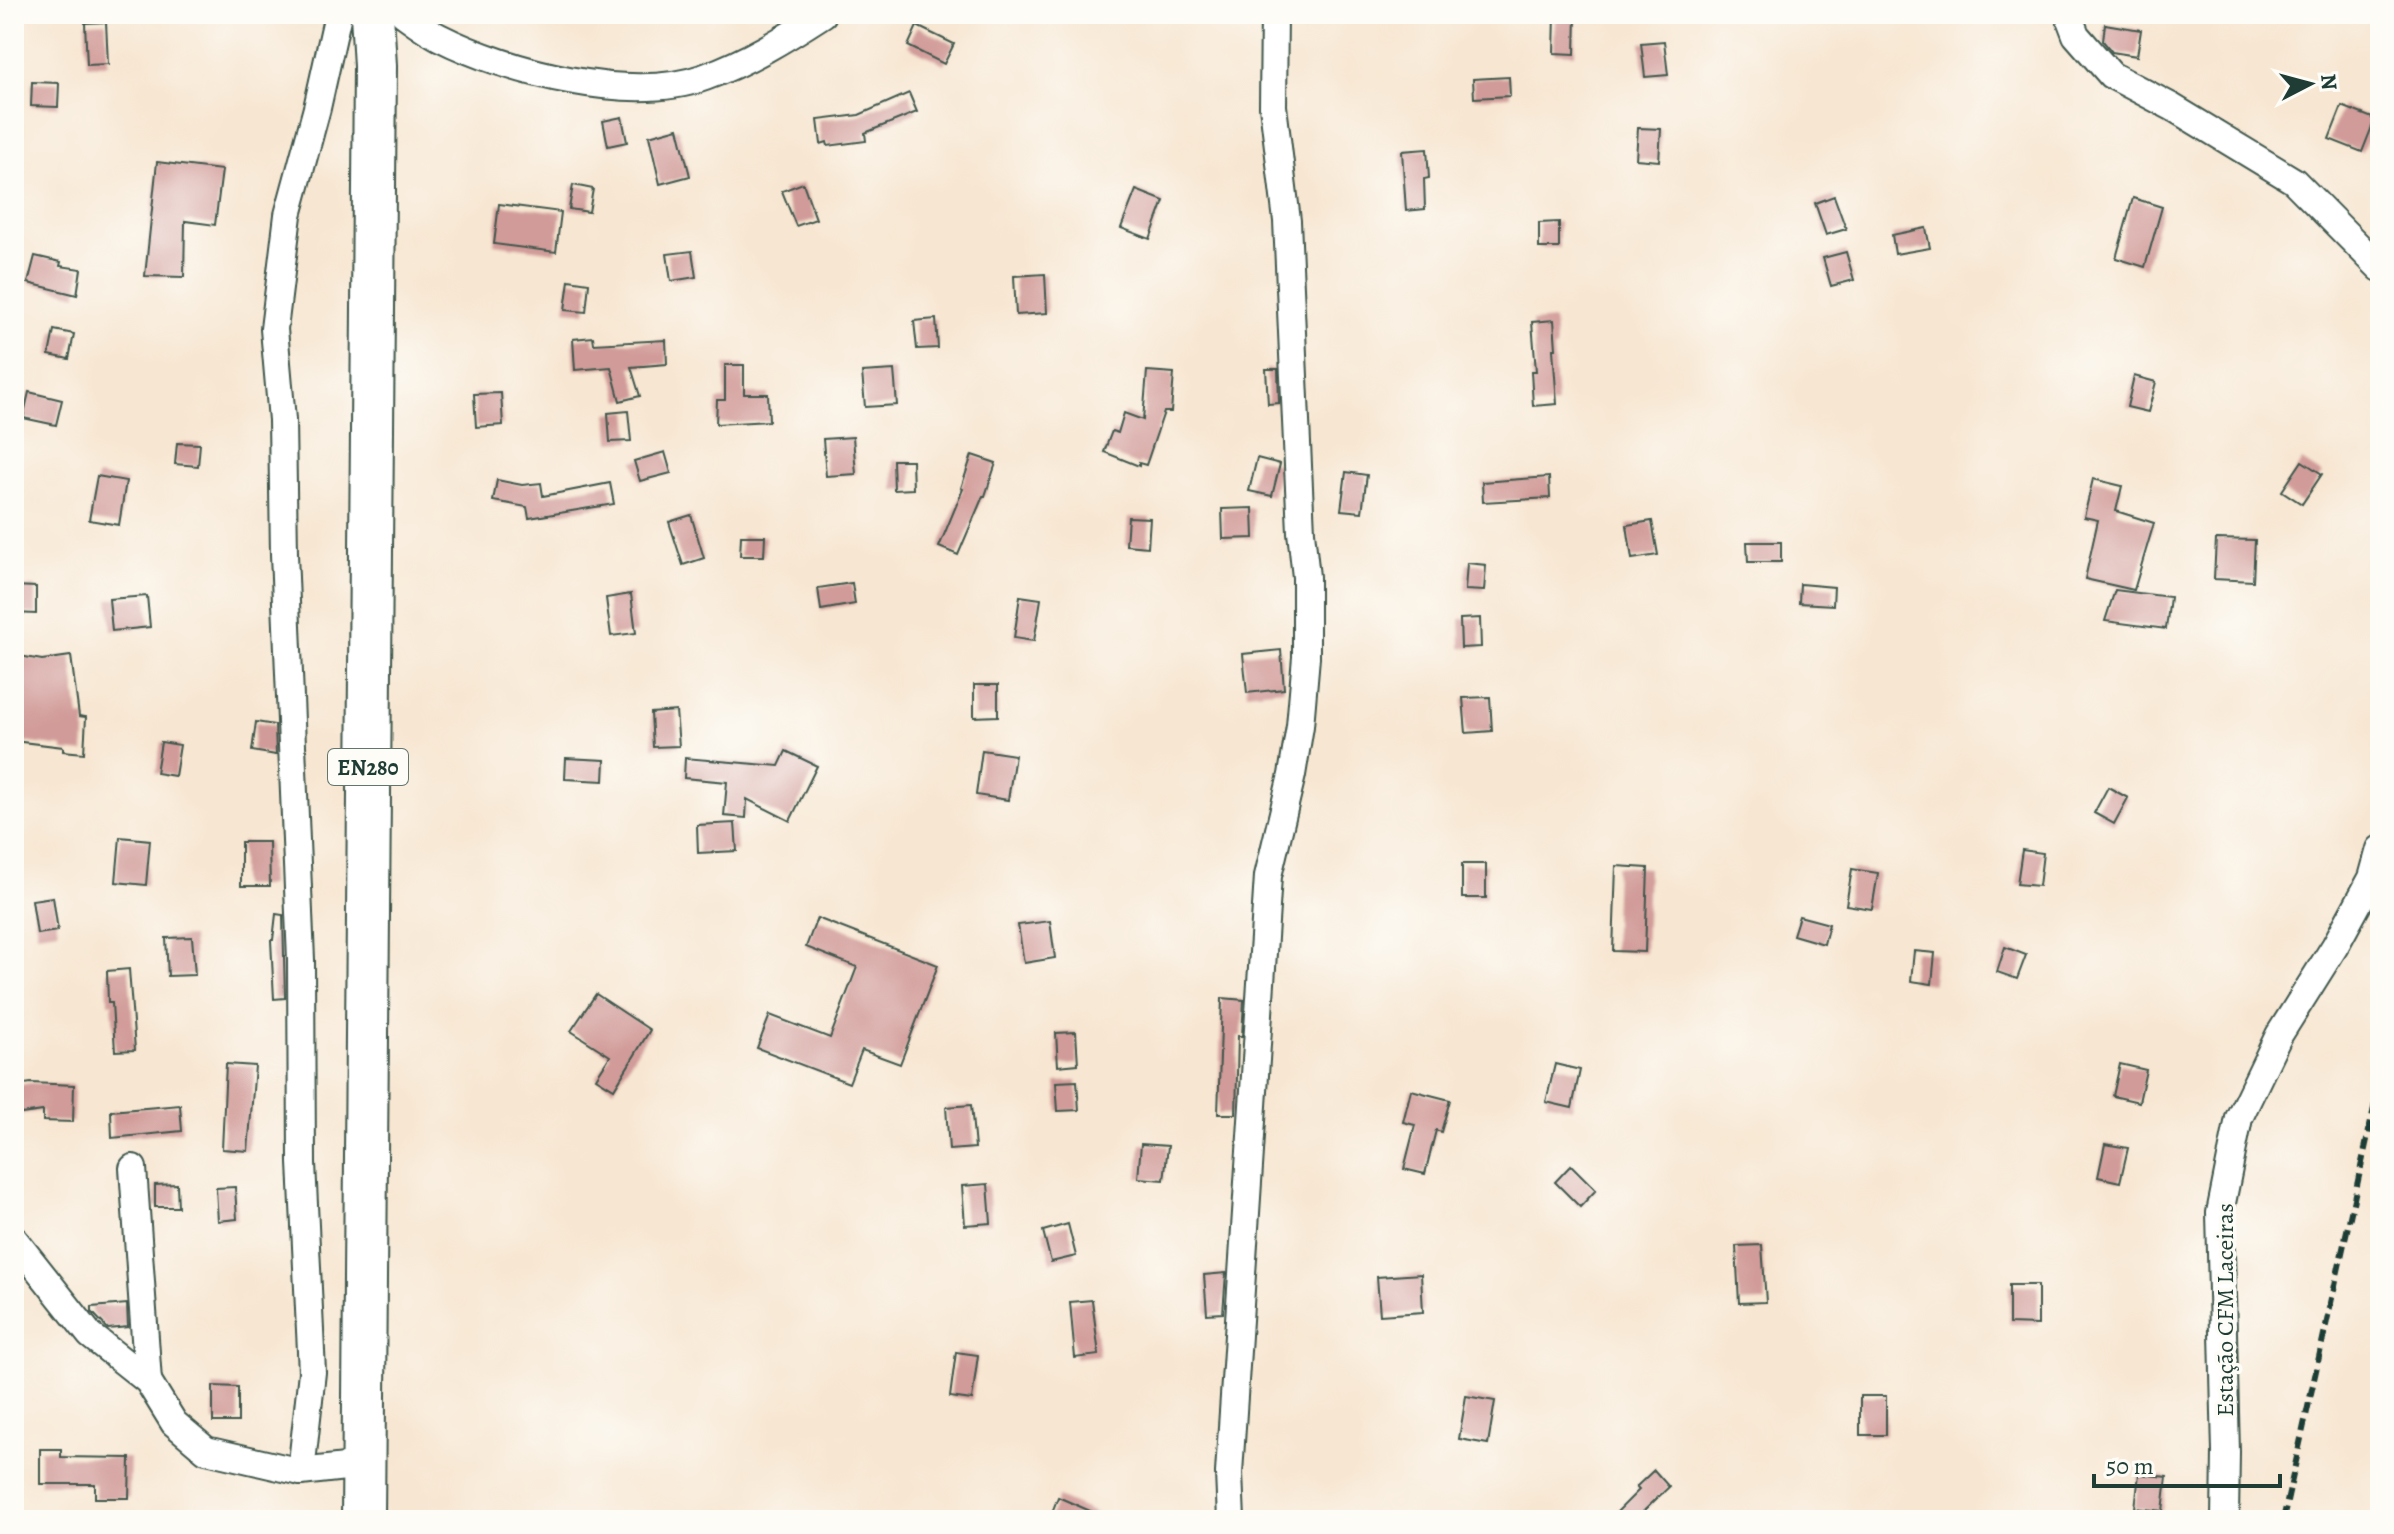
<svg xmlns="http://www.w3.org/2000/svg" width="2394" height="1534" viewBox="0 0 2394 1534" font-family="Alegreya,serif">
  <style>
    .building { fill: #d19b99 }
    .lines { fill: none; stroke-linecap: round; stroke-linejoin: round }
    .street-casing { stroke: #3f564c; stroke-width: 30 }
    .primary-casing { stroke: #3f564c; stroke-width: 46 }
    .street { stroke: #fff; stroke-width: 26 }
    .primary { stroke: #fff; stroke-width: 42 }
    .rail { stroke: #1f3d34; stroke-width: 6; stroke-dasharray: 12 6; stroke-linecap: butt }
    .labels { text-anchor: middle; stroke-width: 7; stroke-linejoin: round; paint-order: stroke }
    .shield { fill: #fdfcf7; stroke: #62766e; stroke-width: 2 }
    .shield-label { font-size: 22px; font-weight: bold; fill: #1f3d34 }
    .street-label { font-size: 24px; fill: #1f3d34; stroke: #fdfcf7 }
  </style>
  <rect width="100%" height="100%" fill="#fdfcf7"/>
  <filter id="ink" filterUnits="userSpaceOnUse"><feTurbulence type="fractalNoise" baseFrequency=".0125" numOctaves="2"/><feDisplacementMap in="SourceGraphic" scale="16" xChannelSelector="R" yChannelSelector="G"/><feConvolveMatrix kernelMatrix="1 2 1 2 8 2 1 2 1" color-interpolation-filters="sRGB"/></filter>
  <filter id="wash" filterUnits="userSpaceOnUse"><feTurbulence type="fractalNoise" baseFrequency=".006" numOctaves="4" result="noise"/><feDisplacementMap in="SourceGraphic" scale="32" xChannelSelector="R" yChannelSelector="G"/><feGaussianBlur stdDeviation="1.8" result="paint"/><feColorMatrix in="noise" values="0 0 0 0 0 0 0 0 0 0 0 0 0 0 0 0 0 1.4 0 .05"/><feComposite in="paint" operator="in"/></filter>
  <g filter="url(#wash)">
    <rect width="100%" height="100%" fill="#f7e6d1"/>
    <g id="blocks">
      <g class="building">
        <path d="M1555,15H1576L1575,54L1554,53Z"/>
        <path d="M106,22L108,64L87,65L85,23Z"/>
        <path d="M2105,24L2141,30L2137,56L2112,52L2103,41Z"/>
        <path d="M917,26L954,44L944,64L908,46Z"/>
        <path d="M1664,41L1668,75L1645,77L1641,43Z"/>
        <path d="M1509,77L1510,96L1474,98L1473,79Z"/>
        <path d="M32,82L59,83L58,107L31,106Z"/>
        <path d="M909,93L917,112L865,133L866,141L828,146L827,142L821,144L818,120L859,115Z"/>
        <path d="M2342,106L2375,119L2362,152L2329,139Z"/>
        <path d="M622,117L627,142L608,146L603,121Z"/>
        <path d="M678,128L690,176L660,184L649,136Z"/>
        <path d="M1638,128L1661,129L1659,161L1636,159Z"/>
        <path d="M1427,149L1429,178L1424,179L1425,209L1406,211L1402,151Z"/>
        <path d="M157,162L222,170L215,225L185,221L184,277L145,276Z"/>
        <path d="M803,183L816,219L796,226L782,191Z"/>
        <path d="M573,185L593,189L589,212L569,209Z"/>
        <path d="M1136,190L1164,201L1150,239L1121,228Z"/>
        <path d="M1834,196L1846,229L1826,235L1815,203Z"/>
        <path d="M2133,198L2162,207L2145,267L2116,258Z"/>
        <path d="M499,204L561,212L556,252L494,244Z"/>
        <path d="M1559,222V248H1539V223Z"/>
        <path d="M1926,228L1930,248L1895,254L1892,235Z"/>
        <path d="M692,251L696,277L671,281L667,254Z"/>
        <path d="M1846,252L1854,280L1831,286L1823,258Z"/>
        <path d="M35,256L61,262L60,266L81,269L77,295L28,283Z"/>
        <path d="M1045,274L1047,313L1016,315L1014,276Z"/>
        <path d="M569,280L589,283L586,312L565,310Z"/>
        <path d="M936,319L938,348L917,349L914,321Z"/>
        <path d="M1554,320L1556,349H1553L1557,404L1533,406L1531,371H1536L1532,322Z"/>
        <path d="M54,330L74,334L69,359L49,355Z"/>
        <path d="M593,337L594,344L666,340L667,364L631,367L640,396L620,401L611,367L575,370L573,339Z"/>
        <path d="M725,365H744V394H768L769,421L716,424L717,400H725Z"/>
        <path d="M1266,369H1278L1279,403L1268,404Z"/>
        <path d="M894,370L897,405L865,407L862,372Z"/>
        <path d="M1147,371L1174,373L1171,412H1164L1146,465L1139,463V466L1104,452L1112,431L1118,433L1124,413L1143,420Z"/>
        <path d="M2134,376L2156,382L2148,412L2127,407Z"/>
        <path d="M29,392L62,400L56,425L23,418Z"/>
        <path d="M501,393L503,425L476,427L474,394Z"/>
        <path d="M628,411L631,441L610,442L608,413Z"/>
        <path d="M853,437L856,474L826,476L823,439Z"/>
        <path d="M177,443L200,444L198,466L175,464Z"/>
        <path d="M665,452L671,473L640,481L634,461Z"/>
        <path d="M972,455L996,463L985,496H983L958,555L939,547L963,489L961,488Z"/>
        <path d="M1257,458L1280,464L1272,496L1249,491Z"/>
        <path d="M893,460H912L913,489L894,490Z"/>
        <path d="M2302,461L2322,474L2302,504L2282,491Z"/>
        <path d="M1346,472L1367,475L1362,512L1341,510Z"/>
        <path d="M97,476L126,481L119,525L89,520Z"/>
        <path d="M1549,477L1550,498L1483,502L1482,482Z"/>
        <path d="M2093,479L2122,486L2116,511L2154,523L2134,590L2085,579L2098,520L2084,517Z"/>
        <path d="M497,480L522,485L541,483L543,496L610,483L614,504L529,518L527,507L493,501Z"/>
        <path d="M1253,508L1254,538L1223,539L1222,509Z"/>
        <path d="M691,515L704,558L683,565L669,522Z"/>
        <path d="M1128,517L1150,518L1148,547L1126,545Z"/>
        <path d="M1652,521L1658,555L1632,559L1627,525Z"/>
        <path d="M741,536H765L764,556H740Z"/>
        <path d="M2216,539L2255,540L2253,581L2214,579Z"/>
        <path d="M1747,542H1781V562H1748Z"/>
        <path d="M1467,563L1486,565L1484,591L1465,590Z"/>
        <path d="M852,583L855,604L821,610L818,588Z"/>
        <path d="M1800,584L1834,587L1833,605L1799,603Z"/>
        <path d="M14,586L36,587V614L14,613Z"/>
        <path d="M2115,590L2170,597L2166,629L2105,621Z"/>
        <path d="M631,594L636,633L611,636L606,598Z"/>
        <path d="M147,596L150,627L112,631L109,599Z"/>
        <path d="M1020,596L1041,599L1034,641L1014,638Z"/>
        <path d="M1480,618L1481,647L1461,648L1460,619Z"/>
        <path d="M1281,650L1284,689L1247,693L1243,654Z"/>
        <path d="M14,655L42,660L71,656L79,716L86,717L84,753L63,751V747L14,741L19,683L14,682Z"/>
        <path d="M974,685H998V716L974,717Z"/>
        <path d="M1490,697L1492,731L1466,733L1463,698Z"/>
        <path d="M676,711L679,746L653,747L651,713Z"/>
        <path d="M256,722L275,725L276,755L252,751Z"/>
        <path d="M161,742L180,745L175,776L156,773Z"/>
        <path d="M982,750L1015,755L1008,800L976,795Z"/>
        <path d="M786,751L817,766L790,821L747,799L746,818L724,816L727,782L684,778L685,758L779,766Z"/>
        <path d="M566,758L605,760L604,781L565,779Z"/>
        <path d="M2108,787L2128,798L2114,824L2094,813Z"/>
        <path d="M735,823L737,851L698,853L697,825Z"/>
        <path d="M120,837L150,840L146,885L116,882Z"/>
        <path d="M241,842H269L270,886H241Z"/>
        <path d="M2022,850L2043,853L2039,886L2017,884Z"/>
        <rect x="1462" y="864" width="24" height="34"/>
        <path d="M1616,866L1648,868L1645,952L1613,951Z"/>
        <path d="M1852,869L1878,873L1872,909L1846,905Z"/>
        <path d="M53,897L58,931L37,934L32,900Z"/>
        <path d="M276,914L283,915L285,998L274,999L271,940H273Z"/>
        <path d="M1799,916L1829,924L1824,944L1793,935Z"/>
        <path d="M817,918L938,965L900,1064L862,1050L849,1083L757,1048L770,1015L830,1038L857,967L806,947Z"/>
        <path d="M1050,921L1055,958L1024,963L1018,925Z"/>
        <path d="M192,937L195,975L168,976L166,938Z"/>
        <path d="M2005,947L2026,955L2017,979L1997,972Z"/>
        <path d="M1914,951L1935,953L1932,984L1911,981Z"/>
        <path d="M129,969L135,1050L115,1051L112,1003H108L107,971Z"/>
        <path d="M596,994L650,1030L614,1089L596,1078L610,1056L571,1031Z"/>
        <path d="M1222,998L1244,1000L1242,1036H1238L1236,1114H1218Z"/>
        <path d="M1076,1032L1078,1064L1058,1066L1056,1033Z"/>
        <path d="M226,1064L255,1066L248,1151L222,1149Z"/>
        <path d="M1555,1064L1580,1070L1572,1108L1546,1102Z"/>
        <path d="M2120,1064L2146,1070L2139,1102L2113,1096Z"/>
        <path d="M1077,1081L1079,1110L1058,1111L1056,1082Z"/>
        <path d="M31,1083L74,1085L73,1122L43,1121V1111L21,1114L18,1085Z"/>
        <path d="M1411,1090L1450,1100L1441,1132L1436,1130L1425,1174L1404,1169L1415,1125L1403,1122Z"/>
        <path d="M180,1105L182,1131L112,1138L111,1111Z"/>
        <path d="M971,1105L975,1148L949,1150L946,1107Z"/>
        <path d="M1141,1144L1168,1146L1164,1180L1138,1178Z"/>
        <path d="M2105,1144L2128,1148L2120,1182L2098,1177Z"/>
        <path d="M1571,1165L1596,1190L1580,1207L1555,1182Z"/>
        <path d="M177,1184L178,1207H155V1185Z"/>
        <path d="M988,1184L991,1223L965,1225L962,1186Z"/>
        <path d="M235,1187L237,1219L218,1221L216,1188Z"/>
        <path d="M1068,1224L1076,1256L1051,1262L1043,1231Z"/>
        <path d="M1762,1245L1766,1302L1739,1303L1736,1246Z"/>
        <path d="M1226,1273L1223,1313L1207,1314L1204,1275Z"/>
        <path d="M1421,1274L1423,1312L1380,1315L1377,1277Z"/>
        <path d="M2009,1285H2038V1325L2009,1324Z"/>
        <path d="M1092,1300L1099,1355L1075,1358L1070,1302Z"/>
        <path d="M127,1304L128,1327L108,1329L92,1312V1307Z"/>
        <path d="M956,1352L978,1355L972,1400L950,1397Z"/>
        <path d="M213,1386L238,1387V1422H213Z"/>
        <path d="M1466,1396L1495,1401L1488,1444L1459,1439Z"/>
        <rect x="1860" y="1396" width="26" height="39"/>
        <path d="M40,1449H61V1457L130,1458L129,1498H95V1484H40Z"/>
        <path d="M1654,1470L1669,1487L1634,1520H1609L1639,1490L1636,1487Z"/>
        <path d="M2139,1474L2167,1477L2163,1511L2135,1508Z"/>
        <path d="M1058,1497L1111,1520H1049Z"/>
      </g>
    </g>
  </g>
  <g filter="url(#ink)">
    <use href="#blocks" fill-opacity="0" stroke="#3f564c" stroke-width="2"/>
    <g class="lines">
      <defs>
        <g id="street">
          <path d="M404,14C415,22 427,31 439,37C508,72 631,104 705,77C747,62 786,38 823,14"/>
          <path d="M2068,14L2076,35L2111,75L2172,107L2294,181L2380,268"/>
          <path d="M133,1168L148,1381"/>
          <path d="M14,1239L90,1335L148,1381L174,1423L206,1450L301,1472L363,1465"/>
          <path d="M301,1472L312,1372L302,1163L301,960L284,554L282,420L274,329L288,215L317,108L338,14"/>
          <path d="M1231,1520L1229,1473L1268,876L1292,775L1300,726L1306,657V577L1301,532L1287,221L1273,106L1274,14"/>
          <path d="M2225,1520L2226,1452L2220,1213L2239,1118L2279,1035L2335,946L2372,878L2380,849"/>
        </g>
        <path id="primary" d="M363,1520L375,66L372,14"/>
      </defs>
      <use href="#street" class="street-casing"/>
      <use href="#primary" class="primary-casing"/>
      <use href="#street" class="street"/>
      <use href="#primary" class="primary"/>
      <path class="rail" d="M2283,1520L2380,1081"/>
    </g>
  </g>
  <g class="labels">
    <rect class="shield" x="328" y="749" width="80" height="36" rx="6"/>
    <g class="shield-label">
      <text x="368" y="775">EN280</text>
    </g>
    <g class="street-label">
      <text transform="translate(2225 1310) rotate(-90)" y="8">Estação CFM Laceiras</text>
    </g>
  </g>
  <rect width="2394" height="1534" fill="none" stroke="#fdfcf7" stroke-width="48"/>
  <g transform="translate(2310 84) rotate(84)" stroke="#fdfcf7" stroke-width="6" paint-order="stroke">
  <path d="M0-6L14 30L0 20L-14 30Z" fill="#1f3d34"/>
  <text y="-12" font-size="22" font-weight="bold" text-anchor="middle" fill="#1f3d34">N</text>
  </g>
  <path d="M2094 1474v12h186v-12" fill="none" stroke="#1f3d34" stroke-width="4"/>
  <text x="2106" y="1474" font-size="24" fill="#1f3d34" stroke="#fdfcf7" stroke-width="6" paint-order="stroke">50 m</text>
</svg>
